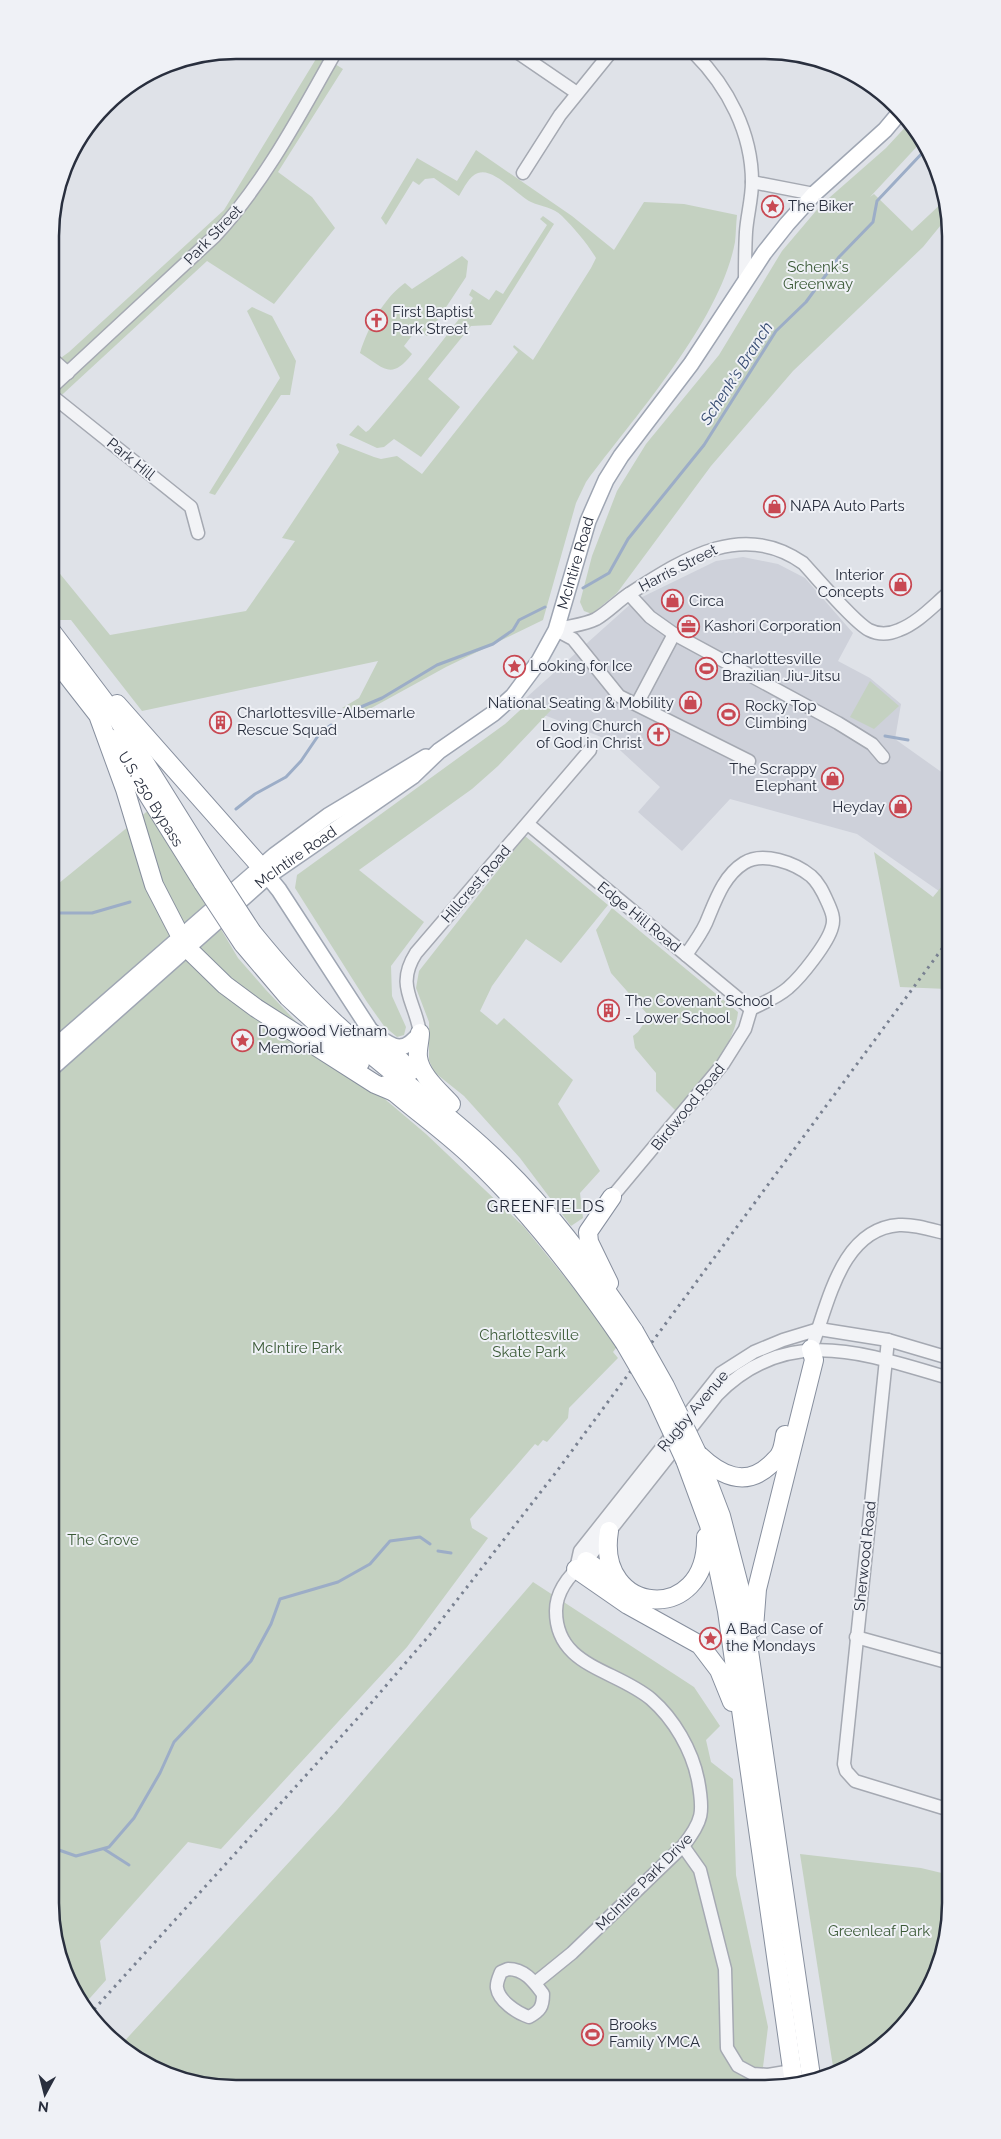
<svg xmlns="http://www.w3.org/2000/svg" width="1001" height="2139" viewBox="0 0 1001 2139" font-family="Raleway,sans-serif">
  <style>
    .built { fill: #ced1da }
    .green { fill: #c4d1c1 }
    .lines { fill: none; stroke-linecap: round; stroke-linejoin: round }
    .stream { stroke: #9cadc7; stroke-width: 3 }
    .minor-casing { stroke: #a5a9b2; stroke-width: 15 }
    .major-casing { stroke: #9fa6b3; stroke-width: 18 }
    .highway-casing { stroke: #878f9e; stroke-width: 20 }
    .minor { stroke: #f2f3f6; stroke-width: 12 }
    .major { stroke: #fff; stroke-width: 15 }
    .highway { stroke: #fff; stroke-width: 18 }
    .rail { stroke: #798191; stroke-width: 3; stroke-dasharray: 2.5 5; stroke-linecap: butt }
    .highway-bridge-casing { stroke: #878f9e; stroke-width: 20; stroke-linecap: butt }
    .highway-bridge { stroke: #fff; stroke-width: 18 }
    .labels { text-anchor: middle; stroke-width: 4; stroke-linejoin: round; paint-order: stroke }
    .poi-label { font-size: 15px; fill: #292f3e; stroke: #eff1f6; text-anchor: start }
    .street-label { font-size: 15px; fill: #292f3e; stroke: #eff1f6 }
    .park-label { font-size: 15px; fill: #3b5a37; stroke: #eff1f6 }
    .water-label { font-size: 16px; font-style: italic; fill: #354b71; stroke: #eff1f6 }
    .neighbourhood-label { font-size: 16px; letter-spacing: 1px; fill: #1b202f; stroke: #eff1f6 }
    .rim { fill: none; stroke: #292f3e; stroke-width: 2.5 }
  </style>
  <rect width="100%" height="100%" fill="#dfe2e8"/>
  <path class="built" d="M743,557L778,564L805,578L853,633L838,661L870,678L901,704L895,739L947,776L946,896L857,834L730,799L682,851L638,812L660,787L609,740L518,705L634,601L716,561Z"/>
  <g class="green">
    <path d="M319,54L343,69L278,172L312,197L335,228L274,304L207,261L51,405V365L69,352L224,210Z"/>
    <path d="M910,122L923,140L870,197L874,194L912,231L945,200V220L923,247L793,371L711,466L617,593L592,614L584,611L580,602L592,556L617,491L646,444L719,355L782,251L821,205L886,148Z"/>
    <path d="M476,150L572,216L614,250L644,202L684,204L737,215C736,224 736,233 735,242C720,322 635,416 586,482L576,503L543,620L446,667L366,711L342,708L359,698L378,661L142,711L71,620H52V564L110,635L246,611L295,541L282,538L339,452L336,445L338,443L374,457L381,459L397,456L422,474L518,352L513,347L514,345L533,360L591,268L596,258C587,243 574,228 562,216C553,207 542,207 531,202C517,195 493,167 478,173C469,176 464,188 459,196L434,178L425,179L419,185L413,181L386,225L381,218L417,158L457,181Z"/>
    <path d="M543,216L554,224L491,325L471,326L428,379L460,407L421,457L394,439L384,447L377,448L349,435L358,425L366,432L369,430C404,389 438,349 469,305L473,298L469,295L472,289L489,300L496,290L503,294L547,225L540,219Z"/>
    <path d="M462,256L468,261L466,277L427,336L417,329L404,346L412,354C391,381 384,368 360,353C368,327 384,298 405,283L412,289Z"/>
    <path d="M252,307L272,316L296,361L290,395H281L215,495L209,493L280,378L247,311Z"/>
    <path d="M870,681L899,706L874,729L850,717Z"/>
    <path d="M531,700L552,709L498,766L472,789L359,870L424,922L391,966L392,996L406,1027L404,1035L397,1037L384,1026L367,1002L295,888L297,875L505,724Z"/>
    <path d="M150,809L238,958L266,990L307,1033L426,1134L524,1227L619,1344L613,1352L618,1358L569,1408L568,1418L547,1442L543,1440L538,1446L535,1444L470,1519L472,1528L488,1538L407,1647L221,1849L188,1842L100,1941L106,1980L82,2007L56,1952L53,888Z"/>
    <path d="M525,836L608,905L561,963L526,939L492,986L480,1011L497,1025L504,1018L573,1080L558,1104L600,1171L580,1193L583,1218L571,1226L520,1158L464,1096L434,1072L429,1060V1022L416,988L419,971Z"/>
    <path d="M874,852L933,897L947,880V989L900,987Z"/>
    <path d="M612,908L738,1012C734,1050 699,1082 677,1112L656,1091V1073L635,1048L633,1036L638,1032L649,1016L611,973L596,930Z"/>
    <path d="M533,1582L694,1687L720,1726L706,1740L711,1762L733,1779L736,1875L768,2027L761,2083L200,2085L153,2070L119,2047L337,1810Z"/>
    <path d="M800,1854L921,1868L950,1875L951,1916L937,1974L905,2026L868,2058L834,2073Z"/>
  </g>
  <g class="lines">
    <g class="stream">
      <path d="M583,588L609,573L628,539L704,445L776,331L806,302L839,257L873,222L877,201L927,148"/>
      <path d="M349,712L382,698L437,665L493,644L513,630L519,620L545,607"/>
      <path d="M885,736L908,740"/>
      <path d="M236,809L255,794L286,777L301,761L320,733L331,725"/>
      <path d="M53,913H92L130,902"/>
      <path d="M438,1551L451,1553"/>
      <path d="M56,1849L76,1856L109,1847L134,1818L160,1773L174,1742L251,1661L271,1624L280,1599L338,1582L370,1564L390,1541L420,1537L430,1544"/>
      <path d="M104,1849L129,1865"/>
    </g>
    <defs>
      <g id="minor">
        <path d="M517,52L577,93"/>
        <path d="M694,53C728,87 752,133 752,182C752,199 747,216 746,232C745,249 745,265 745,282"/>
        <path d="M523,173L560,115L611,52"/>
        <path d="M752,182L814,194"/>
        <path d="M51,358L68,373"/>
        <path d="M51,388L215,236C265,182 300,115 336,51"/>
        <path d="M51,395L191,507L198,533"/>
        <path d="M629,594L650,617L674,634L838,723L872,744L883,757"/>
        <path d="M556,630C568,626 584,625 596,619C608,612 618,601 629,594C684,559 742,520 803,563C817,578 854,622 869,630C879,635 890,634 899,630C917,623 931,608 946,595"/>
        <path d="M556,630L573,639L619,696L749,761"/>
        <path d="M637,704L674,634"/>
        <path d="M528,824L751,1009"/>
        <path d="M686,955C693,945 701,934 706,923C715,902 723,876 744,863C763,851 795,863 811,876C819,883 823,892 827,901C831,910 835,918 832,927C828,943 801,977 788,988C778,997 763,1003 751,1009"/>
        <path d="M420,1033C415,1000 395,986 416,953L590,750"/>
        <path d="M612,1197L723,1064L745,1029L751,1009"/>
        <path d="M888,1340L844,1764L846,1771L855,1781L950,1810"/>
        <path d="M811,1349C828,1306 840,1229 899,1225C915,1224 932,1230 948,1234"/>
        <path d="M576,1569L580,1551L721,1373L754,1352L783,1340L819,1329L888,1340L949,1358"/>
        <path d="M856,1637L950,1663"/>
        <path d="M683,1846L700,1870L725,1969L727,2048L738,2066L753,2074L768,2075L792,2071"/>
        <path d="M508,1969C525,1969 534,1982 543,1994C543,2007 540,2011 529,2017C517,2013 499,2001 497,1988C496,1983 499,1977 501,1972Z"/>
        <path d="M535,1983L572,1953L683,1846C703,1821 704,1812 698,1780C692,1750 674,1719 651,1699C615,1669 556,1667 556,1611C556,1590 570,1574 586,1561L717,1395C787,1323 866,1354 949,1378"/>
      </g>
      <g id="major">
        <path d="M262,869L279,890L372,1033C393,1047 402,1056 420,1033"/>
        <path d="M53,1051L64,1039L275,855L328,816L426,757"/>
        <path id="s1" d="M53,1067L268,876L413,776L439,751L494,713L513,696L539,661L556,630L588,521L606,480L621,456L691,364L764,253L787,224L814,194L885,130L901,111"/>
      </g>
      <g id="highway">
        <path d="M52,632L117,718L215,875"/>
        <path d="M52,656L98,715L125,789L154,885L186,947L225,985L256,1008L375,1084L394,1092"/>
        <path d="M117,704L261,867"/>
        <path id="s2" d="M113,739L203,883"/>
        <path d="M252,932C278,964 304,994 334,1022C383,1068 439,1106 488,1152C545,1204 591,1267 634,1331"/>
        <path d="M243,944L288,997L360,1063"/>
        <path d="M372,1033L411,1071"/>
        <path d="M420,1033C420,1040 417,1050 418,1057C420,1075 439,1091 451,1104"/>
        <path d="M386,1085C414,1110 446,1132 474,1159C531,1213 579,1276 624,1342"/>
        <path d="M609,1283L589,1242L588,1232L612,1197"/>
        <path d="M697,1453L721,1516L740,1589L812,2083"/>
        <path d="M699,1455C720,1475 745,1488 770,1465C773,1462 778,1458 780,1454C783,1449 784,1441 785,1435"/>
        <path d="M685,1460L709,1525L727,1611L794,2083"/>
        <path d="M609,1531C595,1616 708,1626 706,1537"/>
        <path d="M586,1561L618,1583"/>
        <path d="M576,1569L628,1605L700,1645L719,1670L732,1702"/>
        <path d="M754,1628L757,1589L814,1360L811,1349"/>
      </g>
    </defs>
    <use href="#minor" class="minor-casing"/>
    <use href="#major" class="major-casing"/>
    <use href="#highway" class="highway-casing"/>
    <use href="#minor" class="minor"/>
    <use href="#major" class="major"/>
    <use href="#highway" class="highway"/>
    <path class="rail" d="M89,2015L366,1709L433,1631L557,1471L947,942"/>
    <defs>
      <g id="highway-bridge">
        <path d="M215,875L252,932"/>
        <path d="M203,883L243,944"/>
        <path d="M634,1331L665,1386L697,1453"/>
        <path d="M624,1342L656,1397L685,1460"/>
      </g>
    </defs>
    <use href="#highway-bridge" class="highway-bridge-casing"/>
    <use href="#highway-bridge" class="highway-bridge"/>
  </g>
  <defs>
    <symbol id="sight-ring" viewBox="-11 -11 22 22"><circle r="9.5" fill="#eff1f6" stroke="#c84953" stroke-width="1.5"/><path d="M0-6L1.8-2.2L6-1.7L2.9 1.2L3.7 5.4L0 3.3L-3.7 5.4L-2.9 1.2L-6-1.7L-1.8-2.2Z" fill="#c84953"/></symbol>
    <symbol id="church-ring" viewBox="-11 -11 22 22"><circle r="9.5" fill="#eff1f6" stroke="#c84953" stroke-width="1.5"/><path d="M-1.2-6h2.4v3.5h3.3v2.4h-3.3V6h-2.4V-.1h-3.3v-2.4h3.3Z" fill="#c84953"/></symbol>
    <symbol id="shop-ring" viewBox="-11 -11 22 22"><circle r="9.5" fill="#eff1f6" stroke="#c84953" stroke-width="1.5"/><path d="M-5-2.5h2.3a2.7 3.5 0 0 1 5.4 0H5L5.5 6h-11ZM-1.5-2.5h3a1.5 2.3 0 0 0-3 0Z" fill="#c84953"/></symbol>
    <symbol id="office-ring" viewBox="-11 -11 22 22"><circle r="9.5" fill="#eff1f6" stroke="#c84953" stroke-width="1.5"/><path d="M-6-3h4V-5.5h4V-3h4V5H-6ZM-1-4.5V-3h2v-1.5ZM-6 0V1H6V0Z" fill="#c84953"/></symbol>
    <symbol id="stadium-ring" viewBox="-11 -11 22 22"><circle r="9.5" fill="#eff1f6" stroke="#c84953" stroke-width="1.5"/><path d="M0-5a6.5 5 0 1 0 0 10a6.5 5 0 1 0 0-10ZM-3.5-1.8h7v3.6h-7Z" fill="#c84953"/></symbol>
    <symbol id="building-ring" viewBox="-11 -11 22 22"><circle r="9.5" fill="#eff1f6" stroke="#c84953" stroke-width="1.5"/><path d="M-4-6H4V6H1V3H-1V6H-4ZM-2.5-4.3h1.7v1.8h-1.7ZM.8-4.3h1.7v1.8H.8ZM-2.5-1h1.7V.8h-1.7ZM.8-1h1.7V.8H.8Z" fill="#c84953"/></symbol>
  </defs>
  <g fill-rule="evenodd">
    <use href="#sight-ring" x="760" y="194" width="25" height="25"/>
    <use href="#church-ring" x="364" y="308" width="25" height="25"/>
    <use href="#shop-ring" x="762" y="494" width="25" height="25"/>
    <use href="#shop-ring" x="888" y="572" width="25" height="25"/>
    <use href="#shop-ring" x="660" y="588" width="25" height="25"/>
    <use href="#office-ring" x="676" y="614" width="25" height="25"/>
    <use href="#sight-ring" x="502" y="654" width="25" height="25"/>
    <use href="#stadium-ring" x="694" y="656" width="25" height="25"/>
    <use href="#shop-ring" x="678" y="690" width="25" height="25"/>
    <use href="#stadium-ring" x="716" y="702" width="25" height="25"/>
    <use href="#building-ring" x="208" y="710" width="25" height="25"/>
    <use href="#church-ring" x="646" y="722" width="25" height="25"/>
    <use href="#shop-ring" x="820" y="766" width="25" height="25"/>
    <use href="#shop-ring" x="888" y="794" width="25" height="25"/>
    <use href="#building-ring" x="596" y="998" width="25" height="25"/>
    <use href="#sight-ring" x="230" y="1028" width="25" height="25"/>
    <use href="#sight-ring" x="698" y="1626" width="25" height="25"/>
    <use href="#stadium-ring" x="580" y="2022" width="25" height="25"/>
  </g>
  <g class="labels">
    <g class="poi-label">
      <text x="788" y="211">The Biker</text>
      <text x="392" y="317">First Baptist<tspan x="392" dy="17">Park Street</tspan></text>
      <text x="790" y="511">NAPA Auto Parts</text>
      <text x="884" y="580" text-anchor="end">Interior<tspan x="884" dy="17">Concepts</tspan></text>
      <text x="689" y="606">Circa</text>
      <text x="704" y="631">Kashori Corporation</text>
      <text x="722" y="664">Charlottesville<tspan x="722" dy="17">Brazilian Jiu-Jitsu</tspan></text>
      <text x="530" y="671">Looking for Ice</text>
      <text x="674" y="708" text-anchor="end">National Seating &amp; Mobility</text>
      <text x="745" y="711">Rocky Top<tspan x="745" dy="17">Climbing</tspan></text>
      <text x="237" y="718">Charlottesville-Albemarle<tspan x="237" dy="17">Rescue Squad</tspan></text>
      <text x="642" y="731" text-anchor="end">Loving Church<tspan x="642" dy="17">of God in Christ</tspan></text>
      <text x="817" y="774" text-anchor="end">The Scrappy<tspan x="817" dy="17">Elephant</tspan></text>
      <text x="885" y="812" text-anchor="end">Heyday</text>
      <text x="625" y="1006">The Covenant School<tspan x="625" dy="17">- Lower School</tspan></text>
      <text x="258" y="1036">Dogwood Vietnam<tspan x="258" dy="17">Memorial</tspan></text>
      <text x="726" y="1634">A Bad Case of<tspan x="726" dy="17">the Mondays</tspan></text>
      <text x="609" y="2030">Brooks<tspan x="609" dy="17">Family YMCA</tspan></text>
    </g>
    <g class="street-label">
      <text transform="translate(213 235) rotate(-46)" y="5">Park Street</text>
      <text transform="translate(131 459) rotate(39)" y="5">Park Hill</text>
      <text dy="5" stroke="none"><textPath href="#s1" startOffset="741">McIntire Road</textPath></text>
      <text transform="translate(678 568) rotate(-27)" y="5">Harris Street</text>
      <text dy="5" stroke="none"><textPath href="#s2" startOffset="71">U.S. 250 Bypass</textPath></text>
      <text dy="5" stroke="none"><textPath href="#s1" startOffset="321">McIntire Road</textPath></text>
      <text transform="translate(476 884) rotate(-49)" y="5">Hillcrest Road</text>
      <text transform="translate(639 917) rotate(39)" y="5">Edge Hill Road</text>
      <text transform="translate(688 1107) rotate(-51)" y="5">Birdwood Road</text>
      <text transform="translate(693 1411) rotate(-50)" y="5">Rugby Avenue</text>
      <text transform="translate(865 1556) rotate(-84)" y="5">Sherwood Road</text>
      <text transform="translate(644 1882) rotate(-45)" y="5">McIntire Park Drive</text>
    </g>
    <g class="park-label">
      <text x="818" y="272">Schenk's<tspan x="818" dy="17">Greenway</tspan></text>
      <text x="529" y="1340">Charlottesville<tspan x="529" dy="17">Skate Park</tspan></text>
      <text x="297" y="1353">McIntire Park</text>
      <text x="103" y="1545">The Grove</text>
      <text x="879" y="1936">Greenleaf Park</text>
    </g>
    <g class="water-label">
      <text transform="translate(736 373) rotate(-57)" y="6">Schenk's Branch</text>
    </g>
    <g class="neighbourhood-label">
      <text x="546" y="1212">GREENFIELDS</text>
    </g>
  </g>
  <path d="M0 0H1001V2139H0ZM236 59H765A177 177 0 0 1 942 236V1903A177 177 0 0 1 765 2080H236A177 177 0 0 1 59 1903V236A177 177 0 0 1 236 59Z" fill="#eff1f6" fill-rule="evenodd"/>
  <path class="rim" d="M236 59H765A177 177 0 0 1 942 236V1903A177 177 0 0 1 765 2080H236A177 177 0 0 1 59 1903V236A177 177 0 0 1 236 59Z"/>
  <g transform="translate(45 2094) rotate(187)" stroke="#eff1f6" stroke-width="4" paint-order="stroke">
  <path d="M0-4L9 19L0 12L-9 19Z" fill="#292f3e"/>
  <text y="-8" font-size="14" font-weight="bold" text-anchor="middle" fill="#292f3e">N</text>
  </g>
</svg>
